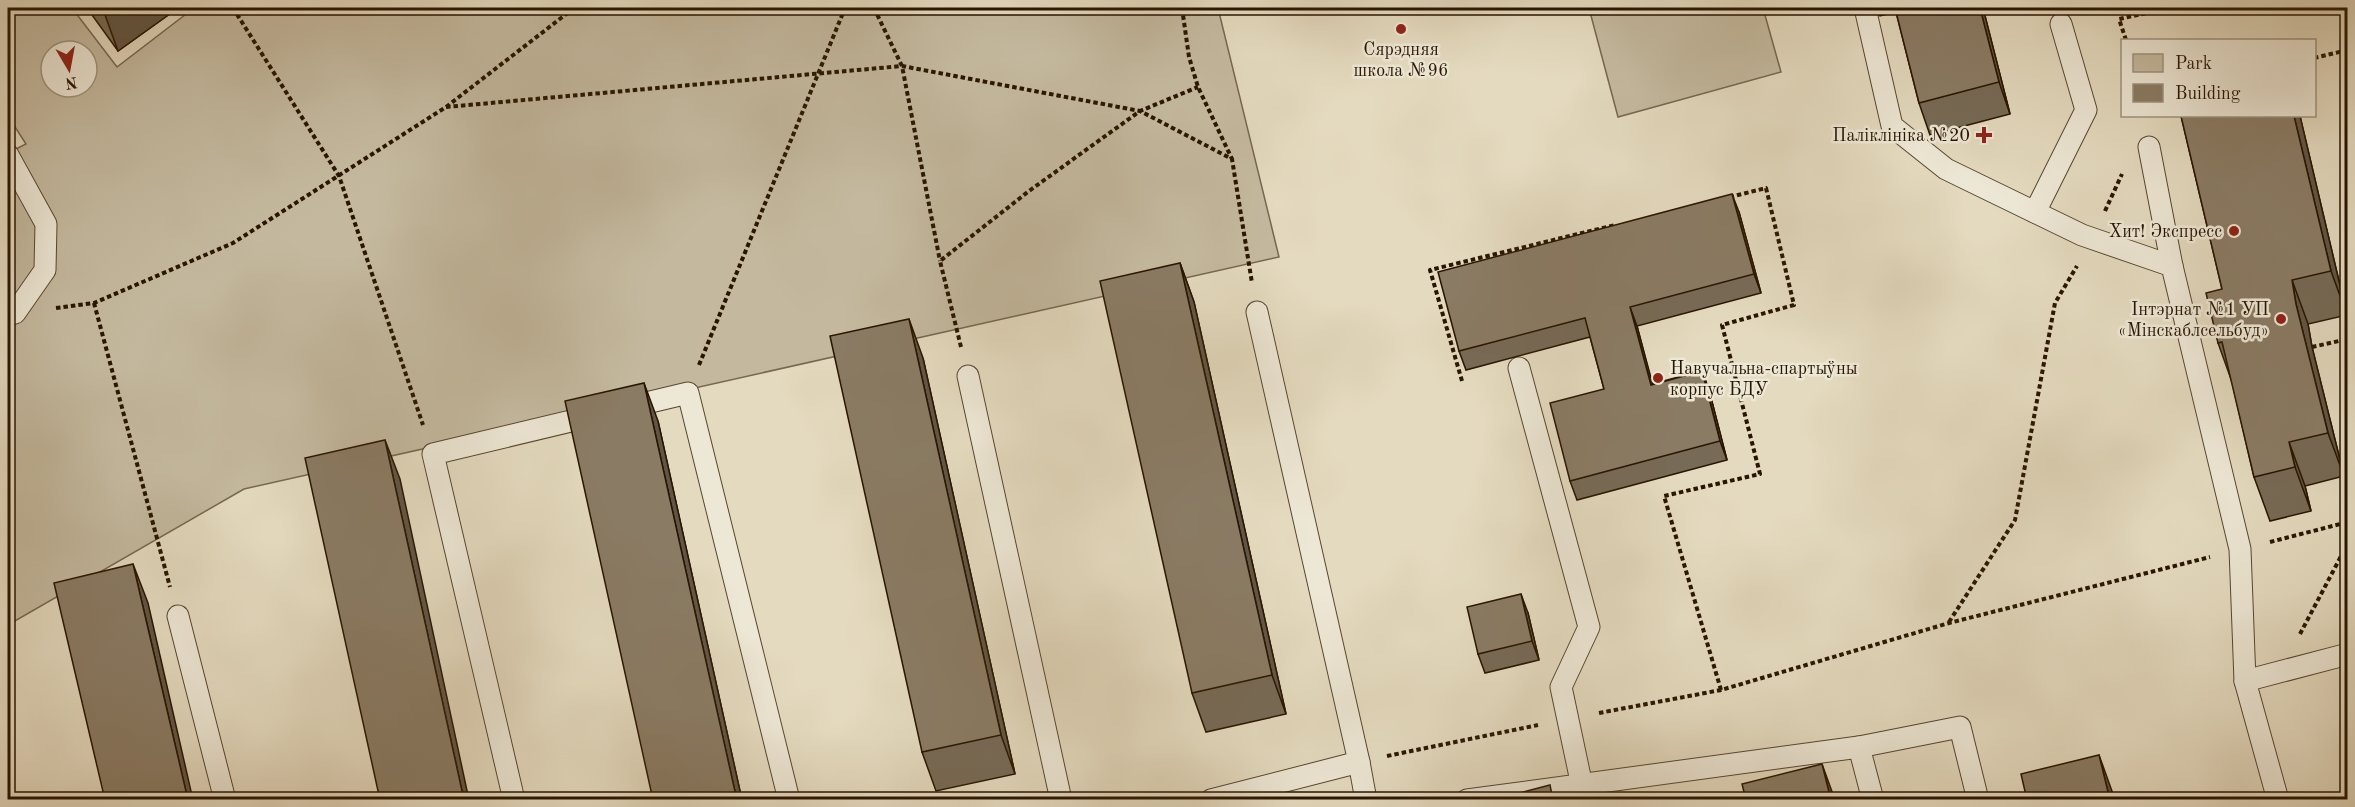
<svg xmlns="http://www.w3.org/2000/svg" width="2355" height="807" viewBox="0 0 2355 807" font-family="'Old Standard TT',serif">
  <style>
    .green { fill: #c4b99f; stroke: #766750; stroke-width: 1.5; fill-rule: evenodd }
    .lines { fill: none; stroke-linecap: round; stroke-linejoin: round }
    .lane-casing { stroke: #574630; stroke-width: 23 }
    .path { stroke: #281501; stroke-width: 4; stroke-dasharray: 4.5 3; stroke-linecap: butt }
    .lane { stroke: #ede7d5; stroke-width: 21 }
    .wall { fill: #776a56; stroke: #281501; stroke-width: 1.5 }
    .shaded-wall { fill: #615646; stroke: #281501; stroke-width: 1.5 }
    .building { fill: #8a7b64; stroke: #281501; stroke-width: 1.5 }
    .poi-dot { fill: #8f2418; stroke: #ede7d5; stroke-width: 2 }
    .labels { text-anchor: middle; stroke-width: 5; stroke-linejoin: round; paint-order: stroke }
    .poi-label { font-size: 18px; fill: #281501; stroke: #ede7d5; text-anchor: end }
  </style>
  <rect width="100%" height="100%" fill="#e4dabf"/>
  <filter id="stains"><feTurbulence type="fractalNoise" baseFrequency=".00333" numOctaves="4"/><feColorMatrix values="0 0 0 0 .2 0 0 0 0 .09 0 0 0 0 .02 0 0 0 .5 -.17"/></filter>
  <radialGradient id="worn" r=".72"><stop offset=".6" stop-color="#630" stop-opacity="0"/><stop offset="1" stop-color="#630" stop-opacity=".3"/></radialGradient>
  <g class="green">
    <path d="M8,8H72L117,67L194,8H215L218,12L224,8H1218L1279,257L244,489L8,625V153L26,144L8,116ZM51,51H87V87H51Z"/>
    <path d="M1604,8H1763L1781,72L1618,117L1590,12Z"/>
  </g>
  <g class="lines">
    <defs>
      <g id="lane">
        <path d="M1865,8L1892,126L1946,169L2082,235L2172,266L2240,549L2245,681L2278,800"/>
        <path d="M2149,147L2172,266"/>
        <path d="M8,155L46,224L45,270L15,313L8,315"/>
        <path d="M2035,212L2086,110L2061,24"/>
        <path d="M1257,312L1359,762"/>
        <path d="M1519,368L1589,627L1561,687L1585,800"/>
        <path d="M968,376L1061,800"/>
        <path d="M178,616L225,800"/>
        <path d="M2245,681L2348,654"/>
        <path d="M1859,747L1960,727L1978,800"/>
        <path d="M514,800L433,454L688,393L789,800"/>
        <path d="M1211,800L1359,762L1366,800"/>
        <path d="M1467,800L1859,747L1873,800"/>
      </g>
    </defs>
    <use href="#lane" class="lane-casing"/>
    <g class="path">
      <path d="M233,8L339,176L423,425"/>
      <path d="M874,8L902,66L940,261"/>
      <path d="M1182,8L1189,57L1198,87L1232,159"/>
      <path d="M2126,40L2119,19L2170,8"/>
      <path d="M2314,58L2348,50"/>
      <path d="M446,107L902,66L1140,111L1232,159L1252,283"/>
      <path d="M2105,211L2122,174"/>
      <path d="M94,303L170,587"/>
      <path d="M56,308L94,303L233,243L446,107L574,8"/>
      <path d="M961,347L940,261L1029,191L1140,111L1198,87"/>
      <path d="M2312,347L2348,339"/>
      <path d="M699,365L845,8"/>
      <path d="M1462,381L1430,270L1615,225"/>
      <path d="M2270,542L2348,522"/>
      <path d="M1949,622L2015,520L2055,303L2077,266"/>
      <path d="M2300,634L2348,543"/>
      <path d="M1721,690L1664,496L1760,474L1722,325L1794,305L1766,188L1730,197"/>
      <path d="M1599,713L1721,690L1949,623L2210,557"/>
      <path d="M1387,756L1538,725"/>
    </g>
    <use href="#lane" class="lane"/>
  </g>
  <g class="wall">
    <path d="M87,8H178L118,51Z"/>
    <path d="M1876,8H1983L2010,114L1930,135L1919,103L1896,12L1880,16Z"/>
    <path d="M2181,116H2300L2347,315L2308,324L2312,347L2344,476L2305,486L2311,511L2270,521L2254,477L2232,382L2218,343L2222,289Z"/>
    <path d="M1739,212L1761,293L1637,326L1652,384L1702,371L1709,390L1727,460L1577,500L1570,481L1604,389L1590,337L1466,370L1459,351Z"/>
    <path d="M1180,263L1194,302L1286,714L1206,732L1192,693Z"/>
    <path d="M923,358L1015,774L936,791L922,752Z"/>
    <path d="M658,421L742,800H653Z"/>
    <path d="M1528,613L1539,660L1485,673L1478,654Z"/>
  </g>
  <g class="shaded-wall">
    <path d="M110,8H178L118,51L104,12Z"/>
    <path d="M1980,8H1983L2010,114L1999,82Z"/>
    <path d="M2294,116H2300L2347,315L2331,271Z"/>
    <path d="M1732,194L1739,212L1761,293L1754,274Z"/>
    <path d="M1180,263L1194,302L1286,714L1272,675Z"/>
    <path d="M2292,280L2308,324L2312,347L2344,476L2328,433L2296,304Z"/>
    <path d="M1630,307L1637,326L1658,404L1651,385Z"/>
    <path d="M909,319L923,358L1015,774L1001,735Z"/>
    <path d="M1702,371L1709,390L1727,460L1720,441Z"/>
    <path d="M644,383L658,421L742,800H737L736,796Z"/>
    <path d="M385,440L400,479L469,800H464Z"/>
    <path d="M2289,442L2305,486L2311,511L2295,467Z"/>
    <path d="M133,564L148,603L193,800H188Z"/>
    <path d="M1521,594L1528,613L1539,660L1532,641Z"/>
    <path d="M2099,755L2113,794L2115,800H2110Z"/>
    <path d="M1822,764L1835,800H1831Z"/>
  </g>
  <g class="building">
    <path d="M101,8H110L104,12Z"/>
    <path d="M1895,8H1980L1999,82L1919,103Z"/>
    <path d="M2181,116H2294L2331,271L2292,280L2296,304L2328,433L2289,442L2295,467L2254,477L2222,342L2218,343L2206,293L2222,289Z"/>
    <path d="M1732,194L1754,274L1630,307L1651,385L1702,371L1720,441L1570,481L1550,403L1604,389L1585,318L1459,351L1438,272Z"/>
    <path d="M1180,263L1272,675L1192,693L1100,281Z"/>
    <path d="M909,319L1001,735L922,752L830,336Z"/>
    <path d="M644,383L736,796L717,800H653L565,401Z"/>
    <path d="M385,440L464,800H380L305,458Z"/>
    <path d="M133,564L188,800H105L54,583Z"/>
    <path d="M1521,594L1532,641L1478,654L1467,607Z"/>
    <path d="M2099,755L2110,800H2027L2021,774Z"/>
    <path d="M1822,764L1831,800H1746L1742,784Z"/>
    <path d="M1550,785L1553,800H1493Z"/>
  </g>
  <g class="poi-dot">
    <circle cx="1401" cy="29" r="6"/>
    <path d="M1981 126h6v6h6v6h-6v6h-6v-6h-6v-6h6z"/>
    <circle cx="2234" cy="231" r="6"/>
    <circle cx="2281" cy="319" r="6"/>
    <circle cx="1658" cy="378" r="6"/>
  </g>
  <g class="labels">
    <g class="poi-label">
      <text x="1401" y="55" text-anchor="middle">Сярэдняя<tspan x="1401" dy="21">школа №96</tspan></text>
      <text x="1970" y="141">Паліклініка №20</text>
      <text x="2222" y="237">Хит! Экспресс</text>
      <text x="2269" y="315">Інтэрнат №1 УП<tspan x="2269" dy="21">«Мінскаблсельбуд»</tspan></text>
      <text x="1670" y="374" text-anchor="start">Навучальна-спартыўны<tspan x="1670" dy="21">корпус БДУ</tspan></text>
    </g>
  </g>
  <rect width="2355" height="807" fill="none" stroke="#e4dabf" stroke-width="30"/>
  <rect x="9" y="9" width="2337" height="789" fill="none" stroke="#281501" stroke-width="3"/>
  <rect x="15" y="15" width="2325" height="777" fill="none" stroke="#281501" stroke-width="1.5"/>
  <rect x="2121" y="39" width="195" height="78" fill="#ede7d5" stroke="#9e9380" stroke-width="1.5"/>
  <rect x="2133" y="54" width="30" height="18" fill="#c4b99f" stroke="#9e9380" stroke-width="1.5"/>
  <text x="2175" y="69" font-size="18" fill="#281501">Park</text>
  <rect x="2133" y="84" width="30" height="18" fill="#8a7b64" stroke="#9e9380" stroke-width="1.5"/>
  <text x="2175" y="99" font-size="18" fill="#281501">Building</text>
  <g transform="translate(69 69) rotate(170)"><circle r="28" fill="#ede7d5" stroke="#9e9380" stroke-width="1.5"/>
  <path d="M0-4.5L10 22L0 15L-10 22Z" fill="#8f2418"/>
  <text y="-9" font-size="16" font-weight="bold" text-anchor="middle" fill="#281501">N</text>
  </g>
  <rect width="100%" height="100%" filter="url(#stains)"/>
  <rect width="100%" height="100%" fill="url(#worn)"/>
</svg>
